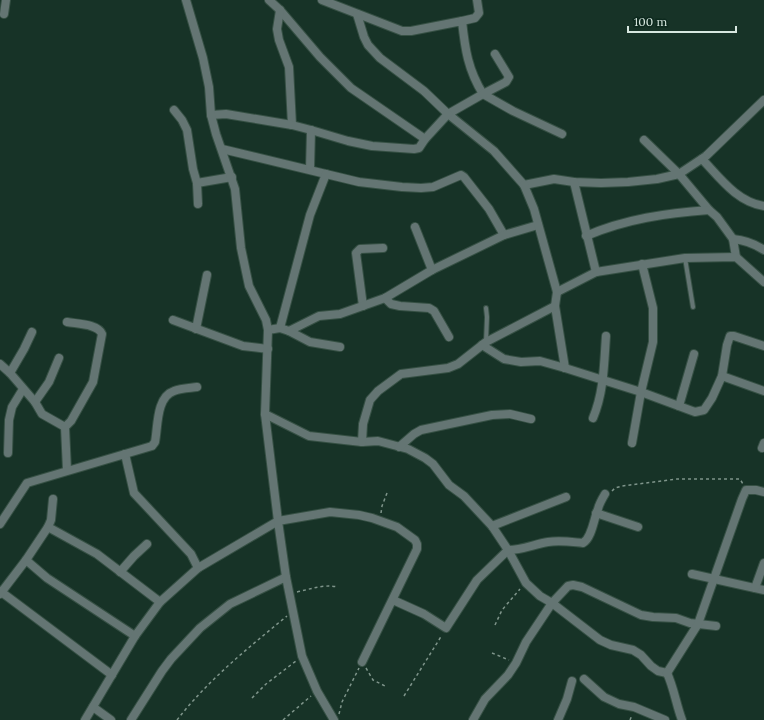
<svg xmlns="http://www.w3.org/2000/svg" width="764" height="720" viewBox="0 0 764 720" font-family="Lora,serif">
  <style>
    .lines { fill: none; stroke-linecap: round; stroke-linejoin: round }
    .lane-casing { stroke: #365044; stroke-width: 6 }
    .street-casing { stroke: #365044; stroke-width: 10 }
    .path { stroke: #7f958b; stroke-width: 1.5; stroke-dasharray: 3 3; stroke-linecap: butt }
    .lane { stroke: #647573; stroke-width: 4 }
    .street { stroke: #647573; stroke-width: 8 }
  </style>
  <rect width="100%" height="100%" fill="#173327"/>
  <g class="lines">
    <defs>
      <g id="lane">
        <path d="M685,258L693,307"/>
        <path d="M486,342L487,317L486,308"/>
      </g>
      <g id="street">
        <path d="M269,0L280,10L320,57L351,88L425,139"/>
        <path d="M322,0L402,31H411L462,21C465,49 468,70 483,94L448,114L494,151L524,185L554,179L574,182L601,183L628,182L657,179L679,174L706,156L764,100"/>
        <path d="M280,10L277,29L279,40L289,67L292,125"/>
        <path d="M4,14L6,0"/>
        <path d="M462,21L475,18L479,13L477,0"/>
        <path d="M495,54L509,77L506,82L483,94L513,111L562,134"/>
        <path d="M174,110L182,120L187,130L193,169L197,183L198,204"/>
        <path d="M211,115L226,114L292,125L311,130L348,141L372,146L414,149L419,148L425,139L448,114L424,91L380,58L368,45L364,37L357,14"/>
        <path d="M644,140L679,174L709,210"/>
        <path d="M222,149L359,182L402,187L421,188L433,187L461,175L464,177L489,209L504,235"/>
        <path d="M702,159C720,178 737,202 764,206"/>
        <path d="M310,169L311,130"/>
        <path d="M574,182L596,272"/>
        <path d="M197,183L232,177"/>
        <path d="M415,227L432,270"/>
        <path d="M586,236C625,219 667,213 709,210L717,217L733,239L736,257"/>
        <path d="M733,239C744,240 755,244 764,250"/>
        <path d="M557,292L596,272L685,258L736,257L764,282"/>
        <path d="M385,298L391,304L400,306L429,308L434,311L449,337"/>
        <path d="M363,306L356,253L360,249L383,248"/>
        <path d="M555,306L565,368"/>
        <path d="M173,320L243,346L268,349"/>
        <path d="M280,328L310,215L326,174"/>
        <path d="M196,329L207,275"/>
        <path d="M268,330L280,328L289,331L319,316L340,314L385,298L432,270L504,235L538,225"/>
        <path d="M289,331L310,342L340,347"/>
        <path d="M482,345L504,359L521,362L540,361L565,368L641,392L695,412L704,410L712,398L722,376L727,345L730,336H734L764,346"/>
        <path d="M0,364L10,373L35,402L42,414L65,427"/>
        <path d="M10,373L24,349L32,332"/>
        <path d="M722,376L764,391"/>
        <path d="M35,402L49,382L59,358"/>
        <path d="M679,406L694,354"/>
        <path d="M265,414L309,436L362,442L378,441L408,449L425,458L433,464L449,485L464,496L492,526L508,550L526,583L540,596L552,603L526,642L516,663L508,675L485,699L473,720"/>
        <path d="M593,418C604,392 604,364 606,336"/>
        <path d="M362,442L363,424L370,400L378,391L401,374L448,368L458,364L486,342L555,306L557,292L534,209L524,185"/>
        <path d="M632,443L641,392L653,342V308L642,264"/>
        <path d="M399,447L414,434L421,430L492,415L510,414L531,419"/>
        <path d="M762,448L764,443"/>
        <path d="M8,453L9,420L12,407L23,389"/>
        <path d="M125,454L134,493L191,554L198,568"/>
        <path d="M67,470L65,427L71,421L93,382L102,334C98,324 78,324 67,322"/>
        <path d="M596,513L638,527"/>
        <path d="M0,524L27,483L152,446L155,442C158,427 156,397 174,391C181,388 190,388 197,387"/>
        <path d="M492,526L566,497"/>
        <path d="M48,527L97,554L160,602"/>
        <path d="M26,560L47,578L135,636"/>
        <path d="M120,572L134,556L147,544"/>
        <path d="M692,574L764,590"/>
        <path d="M755,588L764,563"/>
        <path d="M0,591L112,675"/>
        <path d="M0,594L26,560L48,527L51,520L53,499"/>
        <path d="M393,600L424,614L446,628L477,580L508,550C522,550 535,544 548,542C560,540 572,542 583,543C592,538 594,518 598,509C599,504 602,499 605,494"/>
        <path d="M667,673L658,671L651,666L641,655L633,650L611,645L600,640L552,603L568,586L573,585L582,587L641,615L653,617L676,618L690,623L716,626"/>
        <path d="M667,673L698,624L742,499L746,490H756L764,492"/>
        <path d="M667,673C674,688 676,704 682,720"/>
        <path d="M584,679L604,697L619,704L634,707L665,720"/>
        <path d="M93,707L111,720"/>
        <path d="M85,720L135,636L160,602L198,568L278,521L265,414L268,330L266,320L249,286L241,248L235,189L216,134L211,115L209,87L203,58L186,0"/>
        <path d="M131,720L162,671L171,659L200,628L230,604L286,577"/>
        <path d="M334,720L317,691L302,656L286,577L278,521L330,512L359,515L372,518L397,527L415,540L417,544V549L362,662"/>
        <path d="M558,720L567,699L572,681"/>
      </g>
    </defs>
    <use href="#lane" class="lane-casing"/>
    <use href="#street" class="street-casing"/>
    <g class="path">
      <path d="M612,491L615,488L622,486L677,479H740L743,484"/>
      <path d="M381,513L382,506L387,493"/>
      <path d="M297,592C311,589 323,584 338,587"/>
      <path d="M495,625L502,610L520,589"/>
      <path d="M492,653L509,660"/>
      <path d="M366,668L373,680L385,686"/>
      <path d="M404,696L442,635"/>
      <path d="M252,698L266,684L296,661"/>
      <path d="M339,714L342,702L359,668"/>
      <path d="M177,720C208,680 248,648 287,616"/>
      <path d="M283,720L311,696"/>
      <path d="M630,720L632,715"/>
    </g>
    <use href="#lane" class="lane"/>
    <use href="#street" class="street"/>
  </g>
  <path d="M628 26v6h108v-6" fill="none" stroke="#d7e7df" stroke-width="2"/>
  <text x="634" y="26" font-size="12" fill="#d7e7df" stroke="#0d291e" stroke-width="3" paint-order="stroke">100 m</text>
</svg>
